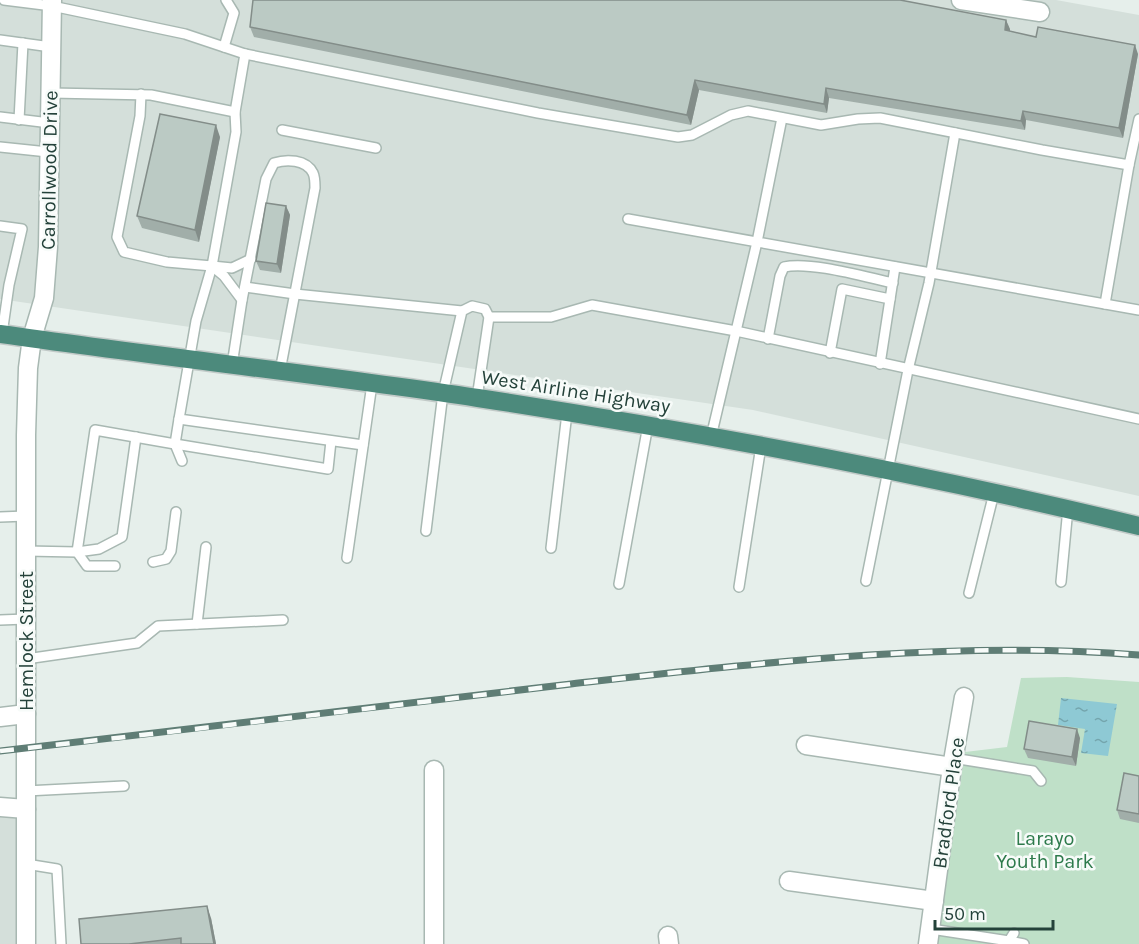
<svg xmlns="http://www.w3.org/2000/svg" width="1139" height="944" viewBox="0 0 1139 944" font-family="Karla,sans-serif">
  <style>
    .built { fill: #d4dfda }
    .green { fill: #bfe0c8 }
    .water { fill: url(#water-ripples) }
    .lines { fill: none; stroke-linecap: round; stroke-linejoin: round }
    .service-casing { stroke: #a8b8b2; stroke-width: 12 }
    .minor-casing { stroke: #a8b8b2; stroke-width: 21 }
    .tertiary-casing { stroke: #a8b8b2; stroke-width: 21 }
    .trunk-casing { stroke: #c2cac8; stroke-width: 21 }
    .service { stroke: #fff; stroke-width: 9 }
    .minor { stroke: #fff; stroke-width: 18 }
    .tertiary { stroke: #fff; stroke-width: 18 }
    .trunk { stroke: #4c8a7c; stroke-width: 18 }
    .rail-casing { stroke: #5f7d75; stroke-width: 7 }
    .rail { stroke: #f7fbf9; stroke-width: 4.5; stroke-dasharray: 14; stroke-linecap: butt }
    .wall { fill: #a1aea9 }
    .shaded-wall { fill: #838d89 }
    .building { fill: #bbcac4; stroke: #838d89; stroke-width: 1.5 }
    .labels { text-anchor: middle; stroke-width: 5; stroke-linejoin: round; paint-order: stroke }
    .street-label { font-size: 20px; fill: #24423a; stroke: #f7fbf9 }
    .park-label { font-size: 20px; fill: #2d7a4b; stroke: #f7fbf9 }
  </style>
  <defs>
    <pattern id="water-ripples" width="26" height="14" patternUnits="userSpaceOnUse" patternTransform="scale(1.5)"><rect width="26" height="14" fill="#8ec9d4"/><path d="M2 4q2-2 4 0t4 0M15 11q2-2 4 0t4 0" fill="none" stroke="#74a5ad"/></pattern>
  </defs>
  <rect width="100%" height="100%" fill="#e6efeb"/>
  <g class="built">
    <path d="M0,0H1056L1139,15V496L753,410L0,299Z"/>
    <path d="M0,807L26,809V944H0Z"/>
  </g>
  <path class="green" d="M1067,677L1139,682V944H937L965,752L1007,747L1021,678Z"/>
  <path class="water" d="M1061,698L1117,704L1108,756L1081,753L1085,729L1058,725Z"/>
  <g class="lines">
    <defs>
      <g id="service">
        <path d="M4,0L52,6L185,34L245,54L538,113L678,137L692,135L731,115L748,111L821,125L858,119L880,118L1042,150L1129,165L1139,119"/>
        <path d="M0,40L51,47"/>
        <path d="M224,47L234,13L226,0"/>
        <path d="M51,93L151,95L235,112"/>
        <path d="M141,94L140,116L117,237L124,252L167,262L212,266L236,132L235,112L245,54"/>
        <path d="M0,117L50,123"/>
        <path d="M19,120L23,43"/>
        <path d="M282,130L376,148"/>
        <path d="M0,147L48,152"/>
        <path d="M628,219L1139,310"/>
        <path d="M0,226L22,229L9,285L2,334"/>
        <path d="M212,266L196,321L179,419L363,445"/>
        <path d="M212,266L224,276L242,300"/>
        <path d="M212,266L232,268L251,259"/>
        <path d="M245,287L295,294L462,311"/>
        <path d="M1105,304L1129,165"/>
        <path d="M489,317H551L592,305L736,331L1139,419"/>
        <path d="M768,339L780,276L784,267C810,261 865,277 893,283"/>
        <path d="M830,353L842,289L890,299"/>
        <path d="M880,364L895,267"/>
        <path d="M232,365L242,300L266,179L274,163C286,159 306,159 313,173C315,177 315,183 315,188L280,371"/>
        <path d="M711,437L757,242L782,118"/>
        <path d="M175,444L328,469L331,441"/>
        <path d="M175,444L182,461"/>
        <path d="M0,517L26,516"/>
        <path d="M426,531L443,393L462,311L472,306L485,309L489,317L477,398"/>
        <path d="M551,548L567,413"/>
        <path d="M26,551L77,552L99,549L122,537L136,437"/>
        <path d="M347,558L372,384"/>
        <path d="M153,562L166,559L171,551L176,512"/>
        <path d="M115,566H87L77,552L95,430L175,444L179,419"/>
        <path d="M866,581L908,370L929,283L955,133"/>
        <path d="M1061,582L1068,508"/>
        <path d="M619,584L648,425"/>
        <path d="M739,587L761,446"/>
        <path d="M969,593L994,493"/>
        <path d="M0,620L26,619"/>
        <path d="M197,624L206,547"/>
        <path d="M26,659L137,643L158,626L283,620"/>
        <path d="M953,758L1033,771L1041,781"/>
        <path d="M26,791L124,786"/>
        <path d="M26,864L57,869L61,944"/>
        <path d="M931,929L1009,941L1014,933"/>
        <path d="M1009,941L1024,944"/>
      </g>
      <g id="minor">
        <path d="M961,0L1040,12"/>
        <path d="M32,338L44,298L48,247L52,0"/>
        <path d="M0,717L26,714"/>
        <path d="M806,745L952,767"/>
        <path d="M0,807L26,809"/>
        <path d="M789,881L934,901"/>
        <path d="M668,936L669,944"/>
        <path d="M434,944V770"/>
        <path d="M928,944L952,767L964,697"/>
      </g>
      <path id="tertiary" d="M26,944V435L28,368L32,338"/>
      <path id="trunk" d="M0,334C159,357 319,374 478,398C700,432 921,473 1139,526"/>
    </defs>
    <use href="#service" class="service-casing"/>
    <use href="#minor" class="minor-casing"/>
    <use href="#tertiary" class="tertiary-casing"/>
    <use href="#trunk" class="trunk-casing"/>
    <use href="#service" class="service"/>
    <use href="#minor" class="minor"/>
    <use href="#tertiary" class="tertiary"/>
    <use href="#trunk" class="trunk"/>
    <defs>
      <path id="rail" d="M0,751C191,730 381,707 571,684C760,663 949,640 1139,655"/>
    </defs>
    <use href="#rail" class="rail-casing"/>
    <use href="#rail" class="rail"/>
  </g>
  <g class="wall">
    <path d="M1006,20L1010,31L1036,37L1138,54L1123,138L1026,120L1025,130L829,98L827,113L699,90L691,125L254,37L250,27Z"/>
    <path d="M220,137L199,242L142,228L137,216Z"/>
    <path d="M286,206L290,215L281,273L260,270L256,261Z"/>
    <path d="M1080,738L1076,766L1028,758L1024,749Z"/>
    <path d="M1139,776V823L1120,819L1117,810Z"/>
    <path d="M211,918L216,944H81Z"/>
  </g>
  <g class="shaded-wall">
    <path d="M1006,20L1010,29L1009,40L1005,30Z"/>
    <path d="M1135,45L1138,54L1123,138L1119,128Z"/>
    <path d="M695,80L699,90L691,125L687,115Z"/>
    <path d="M826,88L829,98L827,113L824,104Z"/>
    <path d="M1023,111L1026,120L1025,130L1021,121Z"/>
    <path d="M216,125L220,137L199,242L195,230Z"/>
    <path d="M286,206L290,215L281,273L277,264Z"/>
    <path d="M1077,729L1080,738L1076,766L1072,757Z"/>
    <path d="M207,906L211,918L216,944H214Z"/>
  </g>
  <g class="building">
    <path d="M253,0H900L1006,20L1005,30L1036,37L1038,27L1135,45L1119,128L1023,111L1021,121L826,88L824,104L695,80L687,115L250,27Z"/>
    <path d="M160,114L216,125L195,230L137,216Z"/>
    <path d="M266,203L286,206L277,264L256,261Z"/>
    <path d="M1029,721L1077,729L1072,757L1024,749Z"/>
    <path d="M1124,773L1139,776V814L1117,810Z"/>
    <path d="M207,906L214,944H181V938L129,944H81L79,919Z"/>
  </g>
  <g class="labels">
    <g class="street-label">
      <text transform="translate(49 170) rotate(-89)" y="7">Carrollwood Drive</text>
      <text transform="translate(576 391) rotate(9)" y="7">West Airline Highway</text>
      <text transform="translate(26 641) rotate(-90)" y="7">Hemlock Street</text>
      <text transform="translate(948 803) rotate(-82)" y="7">Bradford Place</text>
    </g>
    <g class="park-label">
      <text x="1045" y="845">Larayo<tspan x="1045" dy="23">Youth Park</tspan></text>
    </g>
  </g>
  <path d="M935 920v9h118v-9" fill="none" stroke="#24423a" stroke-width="3"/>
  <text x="944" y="920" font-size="18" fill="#24423a" stroke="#f7fbf9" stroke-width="4.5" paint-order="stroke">50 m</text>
</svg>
